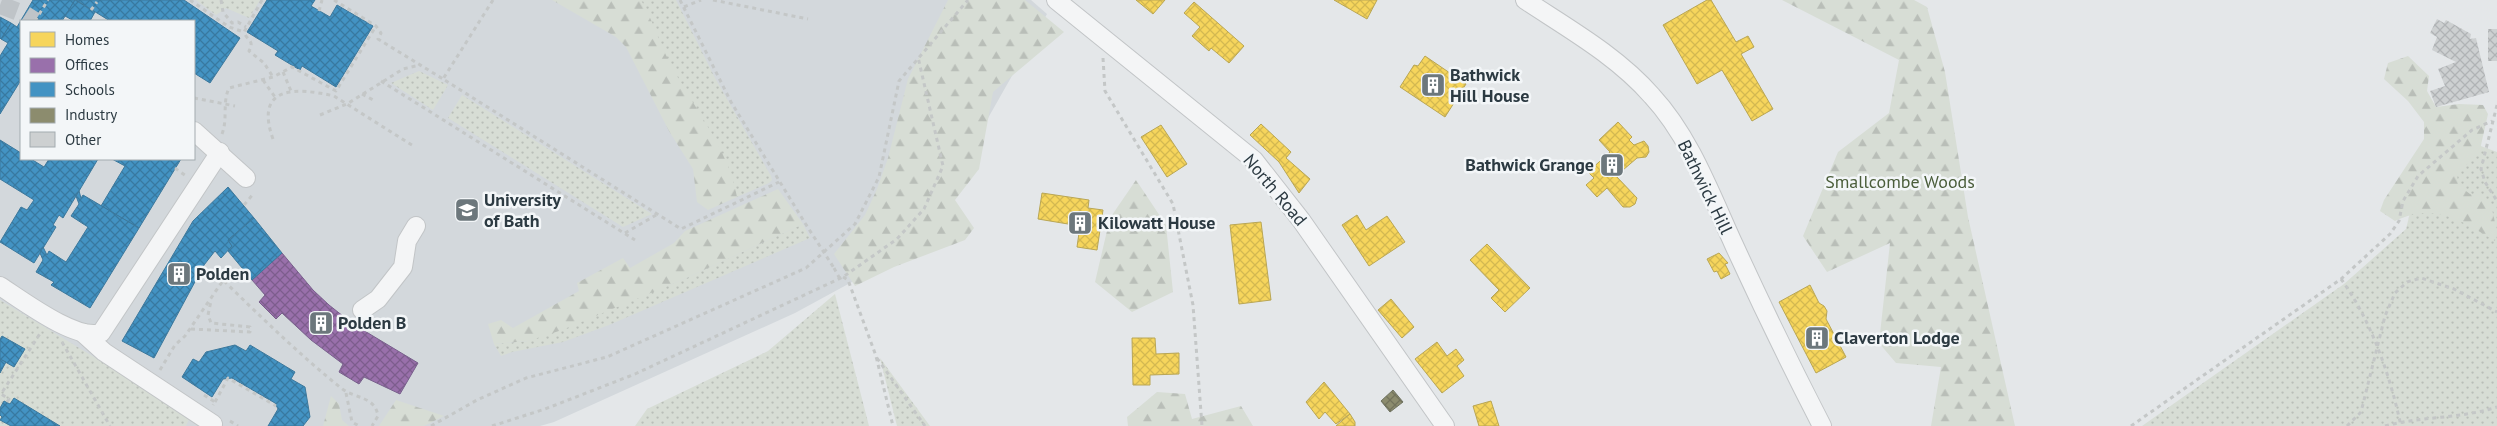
<svg xmlns="http://www.w3.org/2000/svg" width="2497" height="426" viewBox="0 0 2497 426" font-family="'PT Sans',sans-serif">
  <style>
    .built { fill: #d3d8dc; fill-rule: evenodd }
    .grass { fill: url(#grass-dots) }
    .forest { fill: url(#forest-firs) }
    .homes { fill: url(#homes-cross-hatch); stroke: #b9a654 }
    .offices { fill: url(#offices-cross-hatch); stroke: #78608c }
    .schools { fill: url(#schools-cross-hatch); stroke: #3c789c }
    .industry { fill: url(#industry-cross-hatch); stroke: #6f7361 }
    .building { fill: url(#building-cross-hatch) }
    .lines { fill: none; stroke-linecap: round; stroke-linejoin: round }
    .minor-tunnel { stroke: #bfc4c8; stroke-width: 18; stroke-dasharray: 18 9; stroke-linecap: butt }
    .minor-casing { stroke: #c2c5c7; stroke-width: 20 }
    .path { stroke: #c4c7c7; stroke-width: 3; stroke-dasharray: 4 4; stroke-linecap: butt }
    .minor { stroke: #f4f5f6; stroke-width: 18 }
    .path-bridge { stroke: #c4c7c7; stroke-width: 3; stroke-dasharray: 4 4; stroke-linecap: butt }
    .labels { text-anchor: middle; stroke-width: 5; stroke-linejoin: round; paint-order: stroke }
    .poi-label { font-size: 18px; font-weight: bold; fill: #2c3a42; stroke: #f3f6f8; text-anchor: start }
    .park-label { font-size: 18px; fill: #4a5d3a; stroke: #f3f6f8 }
    .street-label { font-size: 18px; fill: #2c3a42; stroke: #f3f6f8 }
  </style>
  <defs>
    <pattern id="grass-dots" width="8" height="8" patternUnits="userSpaceOnUse" patternTransform="scale(1.25)"><rect width="8" height="8" fill="#d7ddd5"/><path d="M2 2h.1M6 6h.1" fill="none" stroke="#b9beb8" stroke-width="1.8" stroke-linecap="round"/></pattern>
    <pattern id="forest-firs" width="22" height="20" patternUnits="userSpaceOnUse" patternTransform="scale(1.25)"><rect width="22" height="20" fill="#d7ddd5"/><path d="M5 1l3.5 6h-7zM16 11l3.5 6h-7z" fill="#b9beb8"/></pattern>
    <pattern id="homes-cross-hatch" width="8" height="8" patternUnits="userSpaceOnUse" patternTransform="scale(1.25)"><rect width="8" height="8" fill="#f6d55c"/><path d="M0 0l8 8M0 8l8-8" fill="none" stroke="#d3b851"/></pattern>
    <pattern id="offices-cross-hatch" width="8" height="8" patternUnits="userSpaceOnUse" patternTransform="scale(1.25)"><rect width="8" height="8" fill="#9970ab"/><path d="M0 0l8 8M0 8l8-8" fill="none" stroke="#7d5d8d"/></pattern>
    <pattern id="schools-cross-hatch" width="8" height="8" patternUnits="userSpaceOnUse" patternTransform="scale(1.25)"><rect width="8" height="8" fill="#4393c3"/><path d="M0 0l8 8M0 8l8-8" fill="none" stroke="#3879a0"/></pattern>
    <pattern id="industry-cross-hatch" width="8" height="8" patternUnits="userSpaceOnUse" patternTransform="scale(1.25)"><rect width="8" height="8" fill="#8c8c6e"/><path d="M0 0l8 8M0 8l8-8" fill="none" stroke="#73735c"/></pattern>
    <pattern id="building-cross-hatch" width="8" height="8" patternUnits="userSpaceOnUse" patternTransform="scale(1.25)"><rect width="8" height="8" fill="#cdd0d1"/><path d="M0 0l8 8M0 8l8-8" fill="none" stroke="#b0b3b5"/></pattern>
  </defs>
  <rect width="100%" height="100%" fill="#e4e7e9"/>
  <path class="built" d="M0,0H1031L1047,14L954,178L874,270L795,313L554,422L540,426H0ZM21,21H194V159H21Z"/>
  <g class="grass">
    <path d="M196,0H260L249,18L226,8L216,15Z"/>
    <path d="M625,0H676L715,78L771,176L772,180L769,183L737,197Z"/>
    <path d="M419,71L448,85L433,110L391,83Z"/>
    <path d="M462,95L652,214L623,227L448,118Z"/>
    <path d="M2470,142L2497,152V426H2142L2344,284L2406,229L2412,205Z"/>
    <path d="M803,224L810,238L609,325L563,342L512,352L501,356L494,344L528,341L682,280Z"/>
    <path d="M835,294L869,426H635L647,409L768,351Z"/>
    <path d="M0,300L99,360L101,357L186,409L189,419L186,426H0Z"/>
    <path d="M880,358L930,426H897Z"/>
  </g>
  <g class="forest">
    <path d="M552,0H641C653,20 659,43 670,63C692,106 729,149 737,197L708,210L697,202L693,169L669,131L626,47L616,37Z"/>
    <path d="M948,0H1025L1064,32L993,92L979,169L955,200L974,228L965,240L894,267L855,286L834,254L865,215L877,189L888,158L908,79Z"/>
    <path d="M1782,0H1914L1927,7L1945,72L1968,217L2015,426H1931L1941,367L1896,363L1879,343L1890,243L1827,272L1803,236L1838,152L1889,113L1899,60Z"/>
    <path d="M2408,56L2429,76L2427,91L2436,107L2459,104L2483,105L2488,114L2479,154L2457,173L2458,185L2470,194L2485,197C2494,208 2497,227 2495,241C2461,220 2434,202 2395,221L2380,211L2384,200L2424,139V122L2408,101L2384,79L2388,63Z"/>
    <path d="M1136,180L1166,225L1173,292L1132,312L1095,282L1110,218Z"/>
    <path d="M778,189L803,224L682,280L562,330L528,341L494,344L488,324L501,320L513,328L579,291L577,283L623,258L630,268L674,243L685,231Z"/>
    <path d="M1157,392L1185,394L1192,419L1241,406L1253,426H1128L1127,417Z"/>
    <path d="M331,396L339,404L342,420L349,426H323Z"/>
    <path d="M396,400L444,416L424,426H379Z"/>
  </g>
  <g class="homes">
    <path d="M1136,0H1165L1153,14Z"/>
    <path d="M1334,0H1377L1367,19Z"/>
    <path d="M1707,0H1711L1736,42L1748,36L1754,47L1741,54L1773,109L1752,121L1722,70L1697,84L1663,25Z"/>
    <path d="M1194,2L1244,46L1229,63L1211,48L1209,51L1192,36L1200,27L1184,13Z"/>
    <path d="M1425,56L1466,84L1445,117L1400,87L1414,65L1418,66Z"/>
    <path d="M1618,122L1632,137L1629,140L1634,145L1644,141L1648,146L1649,152L1646,157L1637,158L1616,176L1637,198L1635,204L1630,207H1623L1607,188L1597,197L1586,185L1594,178L1588,172L1610,152L1599,140Z"/>
    <path d="M1261,124L1291,152L1286,158L1310,179L1299,193L1279,162L1250,135Z"/>
    <path d="M1161,125L1187,164L1167,177L1141,137Z"/>
    <path d="M1042,193L1089,200L1088,208L1103,210L1097,250L1077,247L1080,226L1038,219Z"/>
    <path d="M1357,215L1366,230L1387,216L1405,242L1369,266L1342,225Z"/>
    <path d="M1261,222L1271,300L1239,304L1230,225Z"/>
    <path d="M1487,244L1530,288L1505,312L1491,298L1499,290L1470,260Z"/>
    <path d="M1719,253L1728,263L1725,264L1730,274L1721,279L1717,271L1714,272L1707,259Z"/>
    <path d="M1810,285L1819,303L1824,306L1827,311L1826,319L1846,357L1816,373L1779,302Z"/>
    <path d="M1391,299L1414,327L1402,338L1378,310Z"/>
    <path d="M1132,338H1155L1156,354L1179,353V374L1150,375V385H1133Z"/>
    <path d="M1437,342L1447,356L1456,349L1464,360L1457,366L1464,376L1442,393L1415,359Z"/>
    <path d="M1324,382L1350,414L1336,424L1325,412L1319,419L1306,402Z"/>
    <path d="M1491,401L1499,426H1479L1473,406Z"/>
    <path d="M1350,414L1355,422V426H1336Z"/>
  </g>
  <path class="offices" d="M282,253L313,290L329,305L353,324L418,363L400,394L364,377L359,384L339,372L343,364L311,340L282,313L276,319L259,302L265,295L252,280Z"/>
  <g class="schools">
    <path d="M33,0H75L62,21H21V80L0,114V56L8,43L1,39L11,23L17,27Z"/>
    <path d="M75,0L95,12L90,21H74L65,16Z"/>
    <path d="M76,0H184L240,38L210,83L194,73V21H110Z"/>
    <path d="M267,0H315L311,6L330,17L337,5L373,26L336,87L302,66L300,70L275,55L278,51L247,32Z"/>
    <path d="M0,17L11,23L1,39L0,38Z"/>
    <path d="M0,140L21,153V159H31L44,167L49,159H98L63,218L59,215L53,225L56,227L34,263L0,242L21,207L27,210L34,200L0,179Z"/>
    <path d="M112,159H181L139,228L101,206L125,166Z"/>
    <path d="M228,187L254,218L228,240L232,246L221,258L215,251L204,265L154,358L122,341L193,221Z"/>
    <path d="M79,191L81,198L83,195L139,228L90,308L51,285L54,282L36,272L43,260L40,253L43,247L47,255L49,251L66,262L88,227L71,216L79,204L76,196Z"/>
    <path d="M254,218L282,253L252,280L228,251L232,246L228,240Z"/>
    <path d="M2,336L25,349L14,367L0,359V339Z"/>
    <path d="M235,345L246,351L250,345L295,372L291,379L305,387L310,417L303,426H268L278,409L275,403L232,378L223,379L212,397L182,377L193,359L199,362L206,352Z"/>
    <path d="M0,359L6,362L0,373Z"/>
    <path d="M14,398L60,426H11L0,420L2,417L0,415V408L4,401L10,404Z"/>
  </g>
  <path class="industry" d="M1393,390L1403,402L1390,412L1381,401Z"/>
  <g class="building">
    <path d="M2437,19L2444,23L2446,20L2471,34L2470,39L2476,38L2489,92L2436,107L2430,91L2445,86L2438,69L2456,62L2432,50L2437,37L2430,33Z"/>
    <rect x="2488" y="29" width="9" height="32"/>
  </g>
  <g class="lines">
    <path class="minor-tunnel" d="M0,5L24,14L35,21"/>
    <defs>
      <g id="minor">
        <path d="M1056,0L1254,160L1301,220L1445,426"/>
        <path d="M1525,0C1569,29 1617,56 1652,96C1690,137 1711,195 1734,245C1762,306 1791,366 1822,426"/>
        <path d="M194,131L246,178"/>
        <path d="M0,286C22,300 76,341 101,333L220,152"/>
        <path d="M362,310L378,299L403,267L407,241L416,226"/>
        <path d="M83,333L104,352L213,424"/>
      </g>
    </defs>
    <use href="#minor" class="minor-casing"/>
    <g class="path">
      <path d="M190,0L229,27L244,32"/>
      <path d="M221,0L223,12L232,23L238,22L246,27"/>
      <path d="M262,0L244,32C247,41 255,40 249,51L264,63L273,77"/>
      <path d="M334,0L376,26L381,33L378,39L443,79"/>
      <path d="M493,0L443,79L681,229L779,182"/>
      <path d="M680,0L731,102L805,223"/>
      <path d="M713,0L808,19"/>
      <path d="M684,7L701,0"/>
      <path d="M91,10L97,2"/>
      <path d="M319,11L322,0"/>
      <path d="M35,21L48,0"/>
      <path d="M1103,58L1105,91L1173,204L1193,305L1202,426"/>
      <path d="M283,72L291,91"/>
      <path d="M263,80L275,97"/>
      <path d="M381,81L635,240"/>
      <path d="M362,94L375,101"/>
      <path d="M194,98L235,106"/>
      <path d="M2497,105L2481,169L2485,182L2497,201"/>
      <path d="M320,115L347,104L403,69L420,65"/>
      <path d="M222,134C228,119 222,103 229,88L273,77L292,67L336,91L376,26"/>
      <path d="M273,139C254,86 295,87 334,96L415,147"/>
      <path d="M175,168L186,176"/>
      <path d="M244,205L254,193"/>
      <path d="M625,233L658,214"/>
      <path d="M834,268L840,279"/>
      <path d="M843,277L848,280L876,356L893,426"/>
      <path d="M2341,279C2371,320 2390,375 2401,426"/>
      <path d="M224,281C262,318 300,355 341,388C355,399 375,396 378,416L372,426"/>
      <path d="M191,329L250,332V327L211,323L208,315L211,301"/>
      <path d="M62,342L110,426"/>
      <path d="M877,358L925,426"/>
      <path d="M160,370L175,345L185,336L233,266"/>
      <path d="M346,393L352,422L359,426"/>
      <path d="M204,395L215,402L213,405"/>
      <path d="M7,402L9,399L1,394L41,332"/>
      <path d="M215,402L228,378L276,406"/>
      <path d="M230,421L238,426"/>
      <path d="M431,426L477,400L526,378L607,357L806,268L855,224L879,177L899,81L968,0"/>
      <path d="M492,426L545,409L635,374L843,277L897,239L924,209L943,166L918,57"/>
      <path d="M2131,426L2341,279L2390,234L2399,221L2403,201L2418,176L2472,130L2492,121"/>
      <path d="M2347,426L2361,412L2385,316L2395,293L2407,282L2421,278L2454,289L2497,312"/>
      <path d="M2385,426C2422,416 2460,419 2497,407"/>
    </g>
    <use href="#minor" class="minor"/>
    <path class="path-bridge" d="M805,223L834,268"/>
  </g>
  <defs>
    <symbol id="building-square" viewBox="-11 -11 22 22"><rect x="-9" y="-9" width="18" height="18" rx="4" fill="#6c777c" stroke="#f3f6f8"/><path d="M-4-6H4V6H1V3H-1V6H-4ZM-2.5-4.3h1.7v1.8h-1.7ZM.8-4.3h1.7v1.8H.8ZM-2.5-1h1.7V.8h-1.7ZM.8-1h1.7V.8H.8Z" fill="#fff"/></symbol>
    <symbol id="university-square" viewBox="-11 -11 22 22"><rect x="-9" y="-9" width="18" height="18" rx="4" fill="#6c777c" stroke="#f3f6f8"/><path d="M0-5L7-2L0 1L-7-2ZM-4 1L0 2.5L4 1V4Q0 6-4 4Z" fill="#fff"/></symbol>
  </defs>
  <g fill-rule="evenodd">
    <use href="#building-square" x="1419" y="71" width="28" height="28"/>
    <use href="#building-square" x="1598" y="151" width="28" height="28"/>
    <use href="#university-square" x="453" y="196" width="28" height="28"/>
    <use href="#building-square" x="1066" y="209" width="28" height="28"/>
    <use href="#building-square" x="165" y="260" width="28" height="28"/>
    <use href="#building-square" x="307" y="309" width="28" height="28"/>
    <use href="#building-square" x="1803" y="324" width="28" height="28"/>
  </g>
  <g class="labels">
    <g class="poi-label">
      <text x="1450" y="81">Bathwick<tspan x="1450" dy="21">Hill House</tspan></text>
      <text x="1594" y="171" text-anchor="end">Bathwick Grange</text>
      <text x="484" y="206">University<tspan x="484" dy="21">of Bath</tspan></text>
      <text x="1098" y="229">Kilowatt House</text>
      <text x="196" y="280">Polden</text>
      <text x="338" y="329">Polden B</text>
      <text x="1834" y="344">Claverton Lodge</text>
    </g>
    <g class="park-label">
      <text x="1900" y="188">Smallcombe Woods</text>
    </g>
    <g class="street-label">
      <text transform="translate(1705 187) rotate(64)" y="6">Bathwick Hill</text>
      <text transform="translate(1275 190) rotate(50)" y="6">North Road</text>
    </g>
  </g>
  <rect x="20" y="20" width="175" height="140" fill="#f3f6f8" stroke="#a3abaf"/>
  <rect x="30" y="32" width="25" height="15" fill="#f6d55c" stroke="#a3abaf"/>
  <text x="65" y="45" font-size="15" fill="#2c3a42">Homes</text>
  <rect x="30" y="58" width="25" height="15" fill="#9970ab" stroke="#a3abaf"/>
  <text x="65" y="70" font-size="15" fill="#2c3a42">Offices</text>
  <rect x="30" y="82" width="25" height="15" fill="#4393c3" stroke="#a3abaf"/>
  <text x="65" y="95" font-size="15" fill="#2c3a42">Schools</text>
  <rect x="30" y="108" width="25" height="15" fill="#8c8c6e" stroke="#a3abaf"/>
  <text x="65" y="120" font-size="15" fill="#2c3a42">Industry</text>
  <rect x="30" y="132" width="25" height="15" fill="#cdd0d1" stroke="#a3abaf"/>
  <text x="65" y="145" font-size="15" fill="#2c3a42">Other</text>
</svg>
